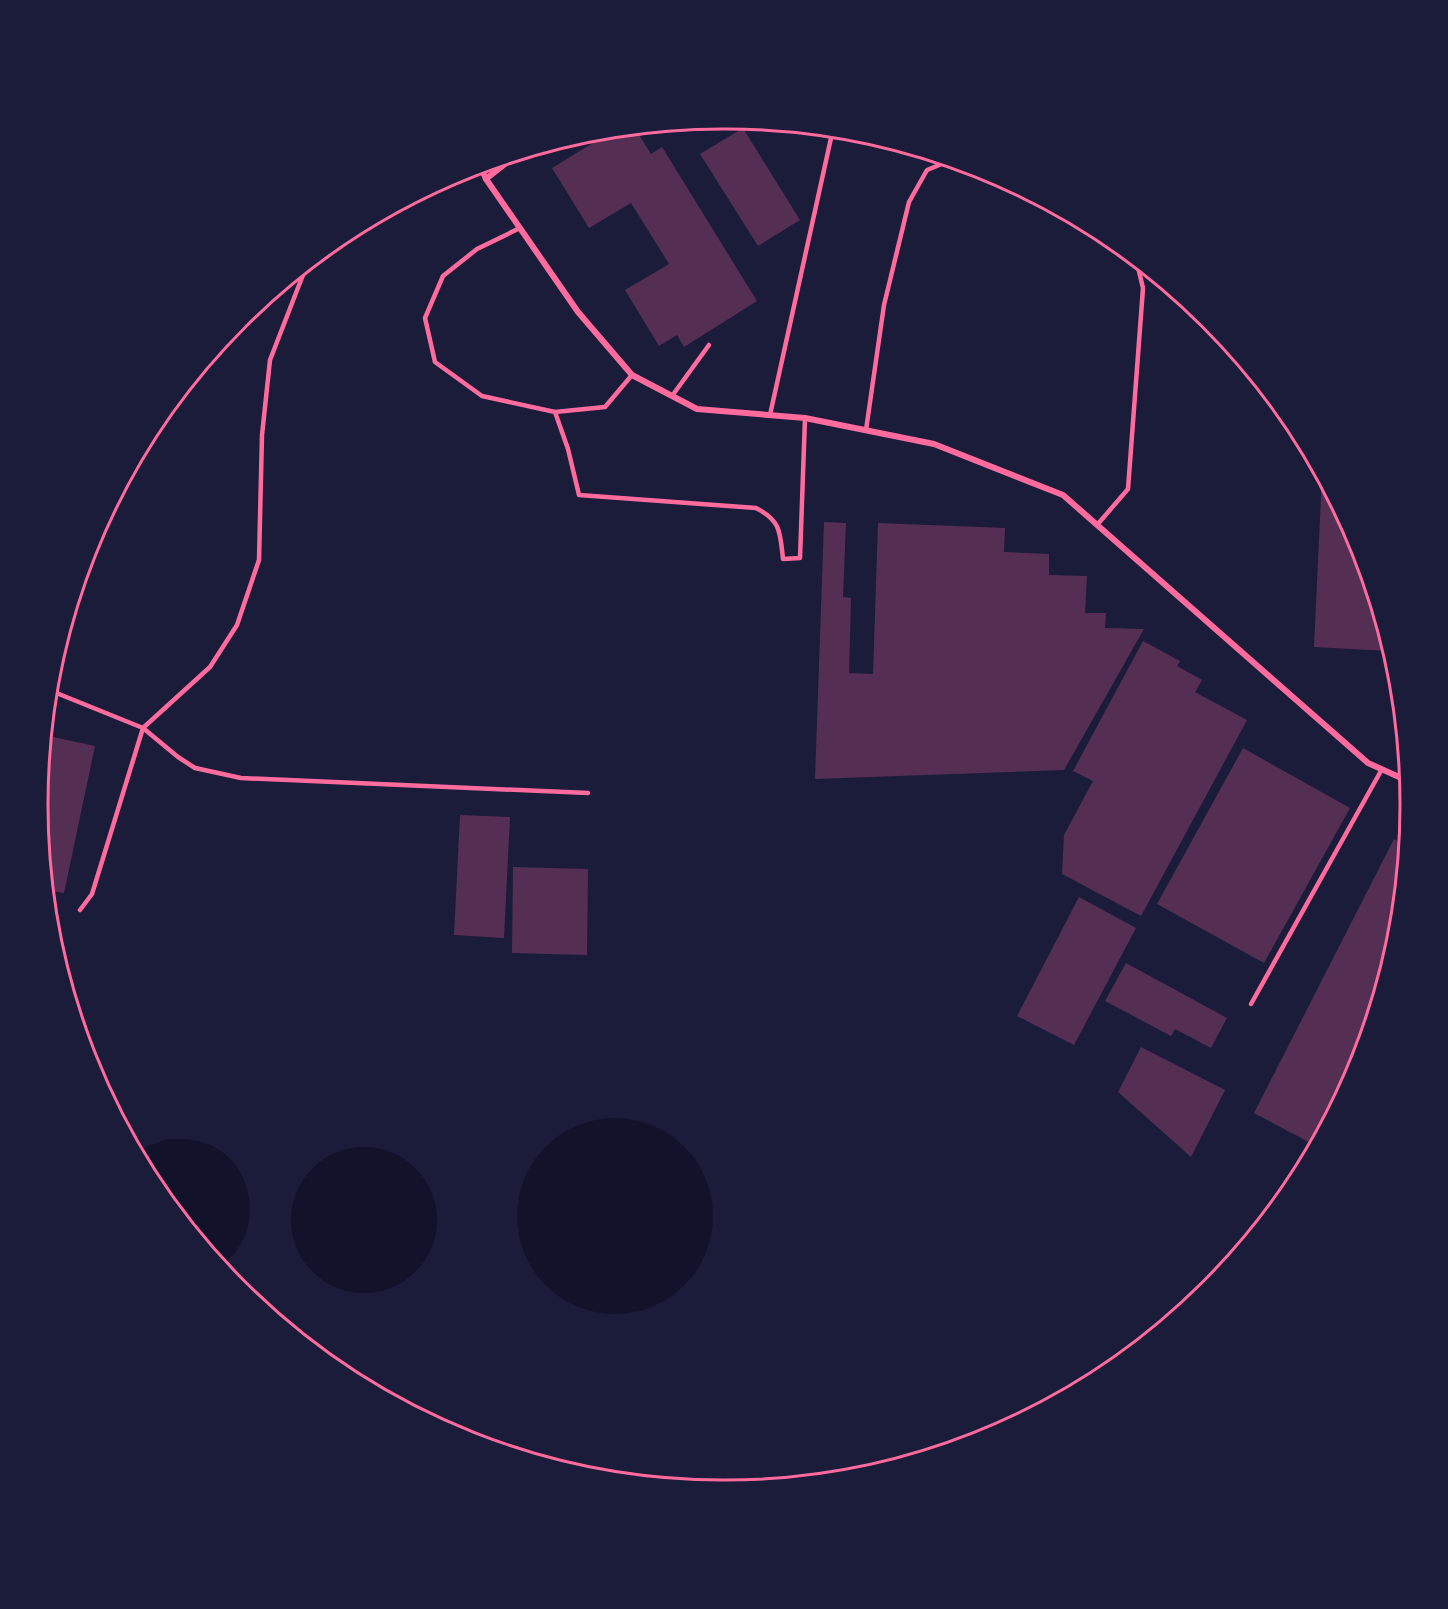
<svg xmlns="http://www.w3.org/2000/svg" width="1448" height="1609" viewBox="0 0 1448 1609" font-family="'IBM Plex Serif',serif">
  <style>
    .water { fill: #12122b }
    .building { fill: #542f53 }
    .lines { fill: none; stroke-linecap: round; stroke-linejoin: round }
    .service { stroke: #ff6b9d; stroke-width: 4.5 }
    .minor { stroke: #ff6b9d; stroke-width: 6 }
    .rim { fill: none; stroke: #ff6b9d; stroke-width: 3 }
  </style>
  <rect width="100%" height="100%" fill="#1b1b3a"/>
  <g class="water">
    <circle cx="615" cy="1216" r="98"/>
    <path d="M167,1139C183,1139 198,1139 212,1146C258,1168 264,1240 219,1266L153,1186L136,1154L144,1148Z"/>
    <circle cx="364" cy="1220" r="73"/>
  </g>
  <g class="building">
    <path d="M634,127L651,154L662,147L757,301L684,347L677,335L659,346L625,290L669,264L631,203L589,228L552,168L616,129Z"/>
    <path d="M743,128L800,220L758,246L700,154Z"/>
    <path d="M1322,475L1358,542L1389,643L1388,651L1314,647Z"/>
    <path d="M824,522L846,523L843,597L851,598L849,673L873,674L878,523L1005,528L1004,552L1049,554V575L1087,576L1085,613H1106L1105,628L1144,629L1064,770L815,779Z"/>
    <path d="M1143,641L1180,661L1177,666L1202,680L1195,692L1247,720L1141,916L1062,874L1064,835L1093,781L1073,771Z"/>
    <path d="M44,735L95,746L64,893L46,890L38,804Z"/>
    <path d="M1243,748L1350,808L1264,963L1157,904Z"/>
    <path d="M460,815L510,817L504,938L454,935Z"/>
    <path d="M1394,839L1406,846L1397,939L1358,1068L1316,1146L1254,1113Z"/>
    <path d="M513,867L588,869L587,955L512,953Z"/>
    <path d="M1079,897L1136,928L1074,1045L1017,1016Z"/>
    <path d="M1126,963L1227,1018L1211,1048L1175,1029L1171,1036L1105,1001Z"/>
    <path d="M1141,1047L1225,1090L1191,1157L1118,1092Z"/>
  </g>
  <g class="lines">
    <g class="service">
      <path d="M520,228L477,249L443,276L425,318L435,362L482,396L555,412L605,407L632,375"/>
      <path d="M672,396L709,345"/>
      <path d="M555,412L568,449L579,495L756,508C781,521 780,532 783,559L800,558L805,418"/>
      <path d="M770,415L833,129"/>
      <path d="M866,430L884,305L909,202L927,170L949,161H956"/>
      <path d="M1097,525L1128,489L1143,288L1136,259"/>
      <path d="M49,690L143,728L210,667L237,625L259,560L262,435L270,360L308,262"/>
      <path d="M80,910L92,894L143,728L178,757L195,768L241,778L588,793"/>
      <path d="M1251,1004L1382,769"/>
    </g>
    <g class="minor">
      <path d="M480,165L486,179L578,312L632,375L697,409L805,418L934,444L1063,495L1368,763L1408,781"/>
      <path d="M486,179L520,152"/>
    </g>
  </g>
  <path d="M0 0H1448V1609H0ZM723 129H725A675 675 0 0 1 1400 804V805A675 675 0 0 1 725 1480H723A675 675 0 0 1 48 805V804A675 675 0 0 1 723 129Z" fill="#1b1b3a" fill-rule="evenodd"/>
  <path class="rim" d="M723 129H725A675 675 0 0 1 1400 804V805A675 675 0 0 1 725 1480H723A675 675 0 0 1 48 805V804A675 675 0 0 1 723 129Z"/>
</svg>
